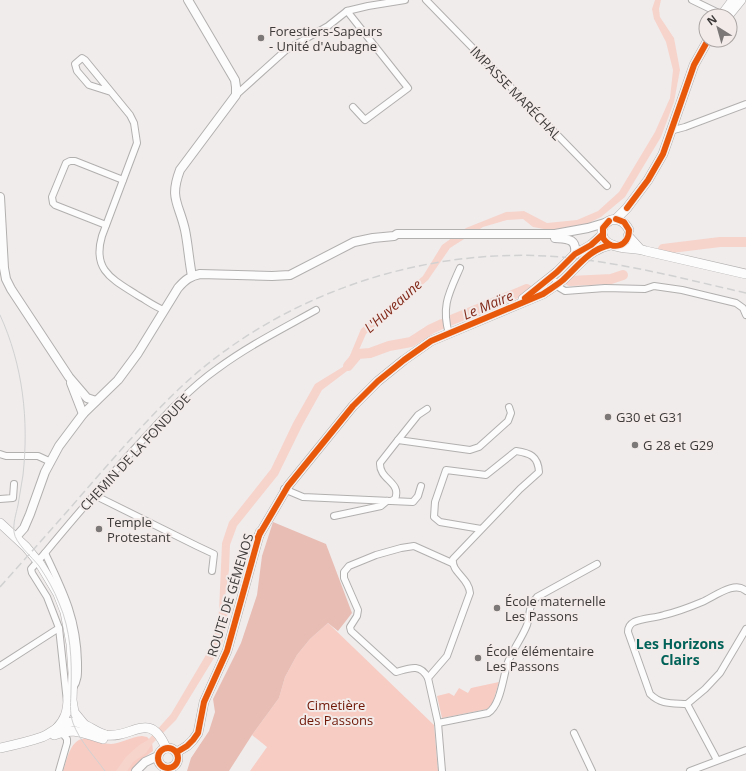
<svg xmlns="http://www.w3.org/2000/svg" width="746" height="771" viewBox="0 0 746 771" font-family="'Open Sans',sans-serif">
  <style>
    .green { fill: #f7ccc3 }
    .forest { fill: #e8bdb4 }
    .water { fill: #f6d4cc }
    .lines { fill: none; stroke-linecap: round; stroke-linejoin: round }
    .river { stroke: #f6d4cc; stroke-width: 10 }
    .minor-casing { stroke: #b2afaf; stroke-width: 8 }
    .tertiary-casing { stroke: #b2afaf; stroke-width: 10 }
    .secondary-casing { stroke: #b2afaf; stroke-width: 10 }
    .minor { stroke: #fdfcfc; stroke-width: 6 }
    .tertiary { stroke: #fdfcfc; stroke-width: 8 }
    .secondary { stroke: #fdfcfc; stroke-width: 9 }
    .tram { stroke: #d1d1d1; stroke-width: 1 }
    .rail { stroke: #d1d1d1; stroke-width: 1.5; stroke-dasharray: 8 4; stroke-linecap: butt }
    .cycleway-casing { stroke: #f2ebea; stroke-width: 8 }
    .cycleway { stroke: #e8590c; stroke-width: 6 }
    .poi-dot { fill: #7c7878; stroke: #f2ebea; stroke-width: 1.5 }
    .labels { text-anchor: middle; stroke-width: 4; stroke-linejoin: round; paint-order: stroke }
    .poi-label { font-size: 13px; fill: #3d3a39; stroke: #f2ebea; text-anchor: start }
    .street-label { font-size: 13px; fill: #3d3a39; stroke: #f2ebea }
    .park-label { font-size: 13px; fill: #6f1807; stroke: #f2ebea }
    .water-label { font-size: 14px; font-style: italic; fill: #832b1b; stroke: #f2ebea }
    .neighbourhood-label { font-size: 14px; font-weight: bold; fill: #006258; stroke: #f2ebea }
  </style>
  <rect width="100%" height="100%" fill="#f0ecec"/>
  <g class="green">
    <path d="M328,623L434,725L438,771H250L267,747L252,735L279,698L285,677L297,655L310,639Z"/>
    <path d="M499,682L492,705L487,709L442,718L437,696L449,693L454,696L459,688L468,693L471,688Z"/>
    <path d="M142,736L147,737L152,742L153,751L138,762L131,771H63C68,757 71,735 90,739C97,741 104,744 111,744C122,743 131,737 142,736Z"/>
  </g>
  <path class="forest" d="M273,522L326,544L352,613L338,631L328,623L310,639L297,655L285,677L279,698L252,735L229,771H187L191,758L209,731L215,712L213,699L241,643L257,595L262,556Z"/>
  <path class="water" d="M655,0H661L659,9L660,17L674,38L680,70L674,102L661,137L625,197L601,217L585,225L557,230L544,229L533,227L523,219L507,220L483,227L450,248L428,280L366,334L351,368L322,390L302,426L278,475L237,526L230,545L229,570L225,597L228,611L222,645L176,720L152,744L146,753L133,762L127,771H116L126,757L138,746L148,740L171,714L213,643L219,611L222,543L229,522L271,469L293,423L315,384L346,365L361,329L423,276L442,245L466,228L506,212L524,211L547,223L577,220L598,211L619,192L655,132L670,98L673,70L666,42L654,19L652,9Z"/>
  <g class="lines">
    <g class="river">
      <path d="M663,249L720,242H746"/>
      <path d="M570,281L611,279L623,275"/>
      <path d="M449,321L527,289"/>
      <path d="M348,366L358,354L370,353L389,346L411,342L431,329L442,324"/>
    </g>
    <defs>
      <g id="minor">
        <path d="M426,0L607,186"/>
        <path d="M692,0L725,16"/>
        <path d="M347,11L408,88L365,120L353,107"/>
        <path d="M111,92L89,85L77,71L75,64L82,58L85,60L130,115L134,123L137,143L102,236C92,270 112,279 137,295C146,300 155,307 164,310"/>
        <path d="M236,95L286,50L328,26L347,11L368,6L405,0"/>
        <path d="M670,131L685,127L746,104"/>
        <path d="M106,225L55,205L53,203L52,197L66,163L70,161H75L123,180"/>
        <path d="M556,282L560,288L565,291L605,288L645,289L654,286L682,290L736,303L743,308L746,315"/>
        <path d="M449,334C441,306 449,293 460,268"/>
        <path d="M398,440L418,415L427,409"/>
        <path d="M0,454L6,456H38L51,462"/>
        <path d="M284,489L303,497L391,501L395,499C402,482 379,480 380,463L398,440L470,450L479,447L508,421L511,413L509,407"/>
        <path d="M94,495L197,546L214,554L212,571"/>
        <path d="M0,499L13,498L14,484"/>
        <path d="M391,501L413,502L418,496L421,486"/>
        <path d="M334,516L381,506L387,501"/>
        <path d="M45,553C72,520 100,488 128,456C156,426 183,393 217,369C248,346 282,329 316,310"/>
        <path d="M746,591C735,580 714,597 702,602C690,607 677,612 664,615C655,618 643,618 634,622C630,624 628,627 628,632L650,694C661,705 673,703 687,704L705,689L720,673L746,629"/>
        <path d="M0,666L59,628"/>
        <path d="M428,678C420,663 410,668 396,672L351,631L350,627L357,616L358,610L344,578V572L349,566L376,555L401,548L414,546L452,563"/>
        <path d="M67,702L59,628L47,597L32,573L31,569L45,553C63,591 77,618 78,662C78,672 79,680 73,688"/>
        <path d="M687,704L717,760"/>
        <path d="M438,723L488,713C501,705 503,676 508,662C513,649 522,638 527,625C531,614 527,607 537,597L597,564"/>
        <path d="M574,733L592,771"/>
        <path d="M58,734H63L67,739V743L59,771"/>
        <path d="M164,771L165,768"/>
        <path d="M442,771L438,723L428,678L447,656L470,593C469,578 451,572 453,559L520,489L539,472C538,456 530,453 516,451L486,475L446,470L435,502L434,517L440,522L481,529"/>
        <path d="M690,771L746,750"/>
      </g>
      <g id="tertiary">
        <path d="M188,0L235,80L236,87V95L180,170C169,199 179,203 185,230C188,244 189,261 192,276"/>
        <path d="M0,197L4,268L6,279L11,289L69,377L87,398L96,401"/>
        <path d="M555,238C567,239 577,238 575,254"/>
        <path d="M71,383L83,414"/>
        <path d="M16,537L24,528L30,514L45,472L59,446L83,414L118,380L138,353L178,288C185,280 190,276 200,274L272,276L290,275L354,242L373,238L394,236L397,234H555L588,228L608,222"/>
        <path d="M136,771L145,762L158,756"/>
      </g>
      <g id="secondary">
        <path d="M721,16L733,0"/>
        <path d="M728,16L741,0"/>
        <path d="M616,219L627,208L648,180L663,154L694,65L708,40"/>
        <path d="M629,230C619,210 597,222 603,237C608,250 634,247 646,251L746,274"/>
        <path d="M628,236L639,248"/>
        <path d="M523,299L557,272L575,254L591,245L602,235"/>
        <path d="M0,523L26,547L40,564L58,594L65,612L71,644L73,673L72,700L74,712L83,723"/>
        <path d="M258,537L288,486L353,406L378,381L404,360L431,341L543,294C550,289 557,285 563,280C578,266 590,249 610,245"/>
        <path d="M56,729C65,720 68,711 68,698"/>
        <path d="M54,735C75,727 82,733 103,739"/>
        <circle cx="168" cy="758" r="10"/>
        <path d="M0,748C14,745 28,742 42,737C52,733 61,723 72,722C85,721 93,732 106,735C132,739 150,709 166,748"/>
        <path d="M177,752L187,746L193,740L198,733L204,702L227,651L260,532"/>
      </g>
    </defs>
    <use href="#minor" class="minor-casing"/>
    <use href="#tertiary" class="tertiary-casing"/>
    <use href="#secondary" class="secondary-casing"/>
    <use href="#minor" class="minor"/>
    <use href="#tertiary" class="tertiary"/>
    <use href="#secondary" class="secondary"/>
    <path class="tram" d="M0,315C23,365 29,420 23,475C21,485 20,495 18,505C16,514 13,523 14,532C15,543 32,557 39,566C47,578 54,590 59,603C71,630 72,661 71,690C71,701 69,712 73,723C79,740 94,756 105,771"/>
    <path class="rail" d="M0,587C33,550 66,513 98,476C128,442 158,407 192,377C292,290 430,246 561,257C624,263 685,279 746,293"/>
    <defs>
      <g id="cycleway">
        <path d="M627,208L648,180L663,154L694,65L708,40"/>
        <path d="M609,221L603,228V238C612,252 629,246 629,230L624,222L616,219"/>
        <path d="M525,298L557,272L575,254L591,245L602,235"/>
        <path d="M258,537L288,486L353,406L378,381L404,360L431,341L543,294C550,289 557,285 563,280C578,266 590,249 610,245"/>
        <circle cx="168" cy="758" r="10"/>
        <path d="M177,752L187,746L193,740L198,733L204,702L227,651L260,532"/>
      </g>
    </defs>
    <use href="#cycleway" class="cycleway-casing"/>
    <use href="#cycleway" class="cycleway"/>
  </g>
  <g class="poi-dot">
    <circle cx="261" cy="38" r="4"/>
    <circle cx="608" cy="417" r="4"/>
    <circle cx="635" cy="445" r="4"/>
    <circle cx="99" cy="529" r="4"/>
    <circle cx="497" cy="608" r="4"/>
    <circle cx="478" cy="658" r="4"/>
  </g>
  <g class="labels">
    <g class="poi-label">
      <text x="269" y="36">Forestiers-Sapeurs<tspan x="269" dy="15">- Unité d'Aubagne</tspan></text>
      <text x="616" y="422">G30 et G31</text>
      <text x="643" y="450">G 28 et G29</text>
      <text x="107" y="527">Temple<tspan x="107" dy="15">Protestant</tspan></text>
      <text x="505" y="606">École maternelle<tspan x="505" dy="15">Les Passons</tspan></text>
      <text x="486" y="656">École élémentaire<tspan x="486" dy="15">Les Passons</tspan></text>
    </g>
    <g class="street-label">
      <text transform="translate(516 93) rotate(46)" y="5">IMPASSE MARÉCHAL</text>
      <text transform="translate(135 452) rotate(-47)" y="5">CHEMIN DE LA FONDUDE</text>
      <text transform="translate(230 595) rotate(-73)" y="5">ROUTE DE GÉMENOS</text>
    </g>
    <g class="park-label">
      <text x="336" y="710">Cimetière<tspan x="336" dy="15">des Passons</tspan></text>
    </g>
    <g class="water-label">
      <text transform="translate(488 305) rotate(-23)" y="5">Le Maïre</text>
      <text transform="translate(393 306) rotate(-42)" y="5">L'Huveaune</text>
    </g>
    <g class="neighbourhood-label">
      <text x="680" y="649">Les Horizons<tspan x="680" dy="16">Clairs</tspan></text>
    </g>
  </g>
  <g transform="translate(718 28) rotate(323)"><circle r="19" fill="#f2ebea" stroke="#aaa4a3"/>
  <path d="M0-3L7 15L0 10L-7 15Z" fill="#7c7878"/>
  <text y="-6" font-size="11" font-weight="bold" text-anchor="middle" fill="#3d3a39">N</text>
  </g>
</svg>
